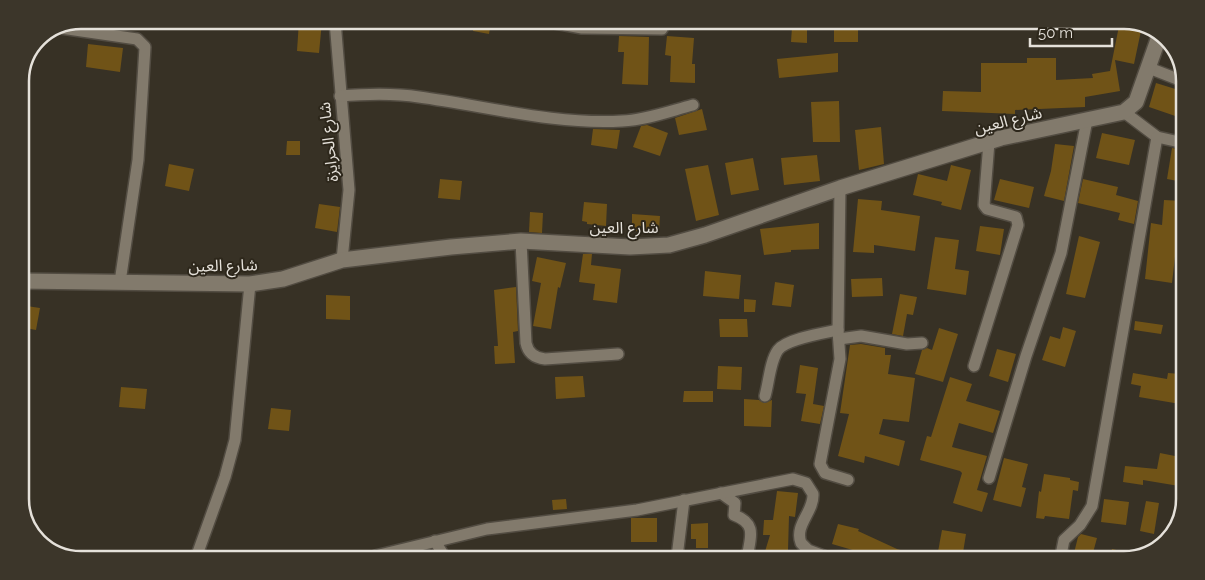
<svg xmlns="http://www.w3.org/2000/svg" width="1205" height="580" viewBox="0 0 1205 580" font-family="Raleway,'Noto Sans Arabic',sans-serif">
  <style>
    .building { fill: #705317 }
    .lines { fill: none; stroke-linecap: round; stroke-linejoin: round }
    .street-casing { stroke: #524c42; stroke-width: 14 }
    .secondary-casing { stroke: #524c42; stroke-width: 18 }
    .street { stroke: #827a6c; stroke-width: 11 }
    .secondary { stroke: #827a6c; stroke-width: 15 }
    .labels { text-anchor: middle; stroke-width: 4; stroke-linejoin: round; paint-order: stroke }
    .street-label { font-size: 16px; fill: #e5e1da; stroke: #2d271b }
    .rim { fill: none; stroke: #e5e1da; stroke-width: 2.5 }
  </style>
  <rect width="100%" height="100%" fill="#373125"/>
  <g class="building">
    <path d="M299,21H322L319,53L297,51Z"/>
    <path d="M474,22H491L489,34L473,31Z"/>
    <rect x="834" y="24" width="24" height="18"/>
    <path d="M1119,26H1142L1134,64L1115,60L1120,91L1085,97V107L1015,110V114L942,111L943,91L981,92V63H1027V58H1056V80L1093,78L1092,74L1110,71Z"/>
    <path d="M792,27H807V43L791,42Z"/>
    <path d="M619,36L649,37L648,85L622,84L624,52H618Z"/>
    <path d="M667,36L694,38L692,64H695V83L670,82L671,56L665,55Z"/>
    <path d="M88,44L123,48L120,72L86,67Z"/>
    <path d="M838,53V72L779,78L777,59Z"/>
    <path d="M1156,83L1185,92L1184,119L1149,107Z"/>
    <path d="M839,101L840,142H813L811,102Z"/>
    <path d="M702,109L707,130L679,135L675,118Z"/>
    <path d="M647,125L668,133L660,156L633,147L641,126Z"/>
    <path d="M881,127L884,164L859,170L855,130Z"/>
    <path d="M593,129L620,130L617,149L591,145Z"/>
    <path d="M1102,133L1135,140L1129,165L1096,158Z"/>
    <path d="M287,141H300V155H286Z"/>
    <path d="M1055,144L1074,146L1064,201L1044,196L1051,171Z"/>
    <path d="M1172,148L1184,150L1183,182L1167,179Z"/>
    <path d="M817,155L820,181L784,185L781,158Z"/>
    <path d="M753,158L759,190L731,195L725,163Z"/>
    <path d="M169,164L194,169L189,191L165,186Z"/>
    <path d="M708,165L719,215L696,221L685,169Z"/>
    <path d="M951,165L971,170L961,210L941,205L942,202L913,195L918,174L947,181Z"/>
    <path d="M440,179L462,181L460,200L438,198Z"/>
    <path d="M1000,179L1034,187L1029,208L994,200Z"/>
    <path d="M1083,179L1118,187L1116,195L1138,201L1134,224L1118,220L1120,213L1078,203Z"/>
    <path d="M858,199L882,201L881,210L920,216L915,251L874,245V253L853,252Z"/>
    <path d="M1164,200L1183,201L1181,248H1176L1172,283L1145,279L1151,223L1162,225Z"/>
    <path d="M584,202L607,204L606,226L587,224V222L582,221Z"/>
    <path d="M319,204L340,207L337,232L315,228Z"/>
    <path d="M530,212L543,213L542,233L529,232Z"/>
    <path d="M632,214L660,216L659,232L632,231Z"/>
    <path d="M819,223V249L791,250V252L764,255L760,229Z"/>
    <path d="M980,226L1004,229L1000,255L976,251Z"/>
    <path d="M1079,236L1100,242L1085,298L1066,294Z"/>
    <path d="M935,237L959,240L955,269L969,271L966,295L927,289Z"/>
    <path d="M583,254H592L591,265L621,269L617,303L593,300L595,284L579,282Z"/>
    <path d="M537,257L566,263L560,288L558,287L551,329L533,326L541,283L532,281Z"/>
    <path d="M705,271L741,275L739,299L703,296Z"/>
    <path d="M882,278L883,296L852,297L851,279Z"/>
    <path d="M775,282L794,285L791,307L772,305Z"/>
    <path d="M516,287L518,331L513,332L515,363L495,364L494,346H498L494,290Z"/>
    <path d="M900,294L917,297L913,315L907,314L903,336L892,334Z"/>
    <path d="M326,295L350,296V320L326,319Z"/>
    <path d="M744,299L756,300L755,312H744Z"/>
    <path d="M20,305L40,308L36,330L20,327Z"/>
    <path d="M719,319H747L748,337H720Z"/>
    <path d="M1135,321L1163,325L1161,334L1134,330Z"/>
    <path d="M1063,327L1076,331L1065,367L1042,360L1050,336L1060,339Z"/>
    <path d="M939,328L958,334L943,382L915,374L922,350L927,348L932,350Z"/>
    <path d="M861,344L885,348V355H891L888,374L915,378L909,422L883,419L879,434L905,441L899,466L865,456L864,463L838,456L849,414L840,413L850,345Z"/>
    <path d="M997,349L1016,354L1008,382L989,376Z"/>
    <path d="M800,365L818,368L813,404L824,406L820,424L801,421L806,394L796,393Z"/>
    <path d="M718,366L742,367L741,390L717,389Z"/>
    <path d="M1133,373L1167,379L1168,373L1181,374L1180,404L1139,397L1141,386L1131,384Z"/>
    <path d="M583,376L585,397L556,399L555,377Z"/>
    <path d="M950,377L972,384L966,401L1000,411L993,433L959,423L952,447L987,456L977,490L988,493L982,512L953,503L962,473L960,471L920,460L927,436L931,437Z"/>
    <path d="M121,387L147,389L145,409L119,407Z"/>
    <path d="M684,391H713V402H683Z"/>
    <path d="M744,399L759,400L764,403L772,400L771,427L744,426Z"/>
    <path d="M271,408L291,410L289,431L268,429Z"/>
    <path d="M1160,453L1180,457L1179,486L1143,480V485L1123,482L1125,466L1157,469Z"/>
    <path d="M1004,458L1028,464L1022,487L1026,488L1021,507L993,500Z"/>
    <path d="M1044,474L1070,478V480L1079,482L1078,491L1073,490L1069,519L1045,516L1044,519L1036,518L1039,491L1041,492Z"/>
    <path d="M777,491L798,493L795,517L789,516L788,550L807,558H763L770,535H763L764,520H773Z"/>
    <path d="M566,499L567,509L553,510L552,500Z"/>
    <path d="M1104,499L1129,502L1126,525L1101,522Z"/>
    <path d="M1146,501L1159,503L1154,534L1140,531Z"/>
    <rect x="631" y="518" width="26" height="24"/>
    <path d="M708,523V548H696V539H691V524Z"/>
    <path d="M838,524L859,529L858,531L897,549L926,557L925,559L863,558L854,555L856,551L832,544Z"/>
    <path d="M942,530L966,534L962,559L937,557Z"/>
    <path d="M1081,534L1097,538L1091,560L1073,557L1078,537Z"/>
    <path d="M1112,549L1139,555L1124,560H1109Z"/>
  </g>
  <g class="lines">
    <defs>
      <g id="street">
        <path d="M335,21L349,190L342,260"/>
        <path d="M555,23L582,28L662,29"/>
        <path d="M61,28L137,39L145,47L138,160L120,282"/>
        <path d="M1149,68L1185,82"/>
        <path d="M340,96C366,94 393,93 419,97C486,106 555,125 622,121C646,120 670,111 693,105"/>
        <path d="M1124,112L1157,137L1184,143"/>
        <path d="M840,188L838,330L840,359L820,464L825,473L848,480"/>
        <path d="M521,241L526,343C528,353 535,358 545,359L618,354"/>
        <path d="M839,339L861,336L907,344L922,343"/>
        <path d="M974,366L1018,225L1016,217L987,209L984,205L989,142"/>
        <path d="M765,396C769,382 770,361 778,350C786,339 824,333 838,330"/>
        <path d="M989,478L1026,356L1061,253L1087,120"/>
        <path d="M721,493L735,503L734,515C758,524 750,538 747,558"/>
        <path d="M435,541L444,556"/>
        <path d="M197,555L225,477L235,440L250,284"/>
        <path d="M375,556L487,529L637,510L793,479L806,483L813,494C814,512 794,525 801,543L808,550L829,558"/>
        <path d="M677,557L684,500"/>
        <path d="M1060,560L1064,540L1080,525L1092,506L1157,137"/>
      </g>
      <path id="secondary" d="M20,281L250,284L283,279L342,260L451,247L521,241L630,247L669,245L705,235L840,188L1001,138L1124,112L1136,102L1160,34"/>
    </defs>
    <use href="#street" class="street-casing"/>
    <use href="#secondary" class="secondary-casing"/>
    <use href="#street" class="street"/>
    <use href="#secondary" class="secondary"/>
  </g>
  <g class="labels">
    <g class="street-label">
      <text transform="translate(1008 120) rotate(-14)" y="6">شارع العين</text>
      <text transform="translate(328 142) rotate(-96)" y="6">شارع الحرايزة</text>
      <text x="624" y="233">شارع العين</text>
      <text transform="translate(223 265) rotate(-1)" y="6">شارع العين</text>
    </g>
  </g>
  <path d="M0 0H1205V580H0ZM81 29H1124A52 52 0 0 1 1176 81V499A52 52 0 0 1 1124 551H81A52 52 0 0 1 29 499V81A52 52 0 0 1 81 29Z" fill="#3c362a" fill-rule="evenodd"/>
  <path class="rim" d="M81 29H1124A52 52 0 0 1 1176 81V499A52 52 0 0 1 1124 551H81A52 52 0 0 1 29 499V81A52 52 0 0 1 81 29Z"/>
  <path d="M1030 38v8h82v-8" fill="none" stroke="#e5e1da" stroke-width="2.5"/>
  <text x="1038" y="38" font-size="15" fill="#e5e1da" stroke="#2d271b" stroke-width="4" paint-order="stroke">50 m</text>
</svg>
